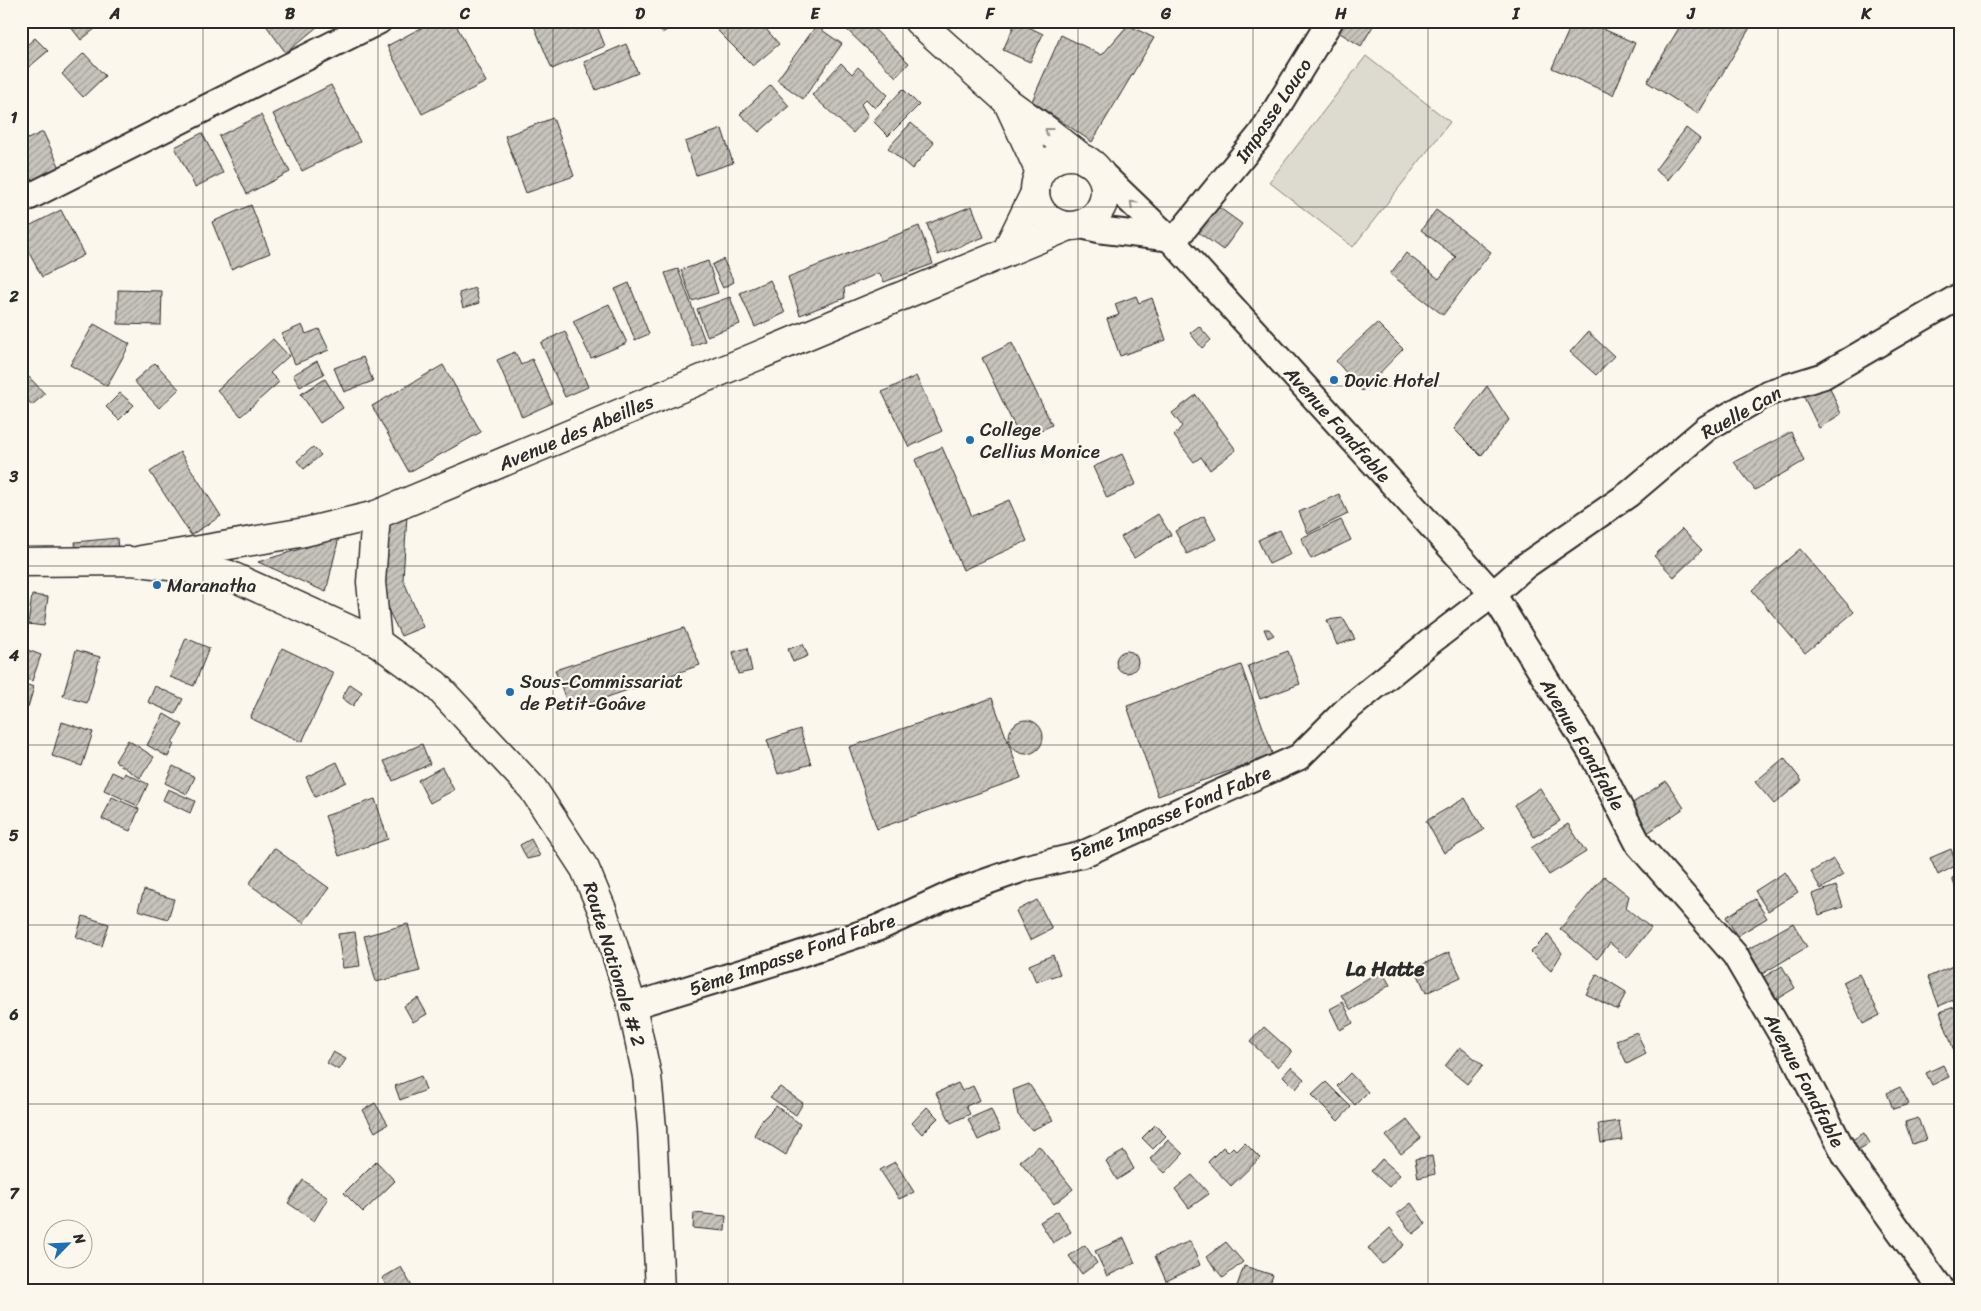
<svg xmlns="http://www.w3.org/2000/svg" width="1981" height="1311" viewBox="0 0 1981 1311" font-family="Sriracha,sans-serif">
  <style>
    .pitch { fill: #dddad0; stroke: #84827e }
    .building { fill: url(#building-hatch); stroke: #2b2b2b }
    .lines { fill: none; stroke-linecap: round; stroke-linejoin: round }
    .street-casing { stroke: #2b2b2b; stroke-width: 29 }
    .secondary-casing { stroke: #2b2b2b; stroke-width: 31 }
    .primary-casing { stroke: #2b2b2b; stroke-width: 31 }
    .street { stroke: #fbf7ec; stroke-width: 25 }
    .secondary { stroke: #fbf7ec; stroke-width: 28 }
    .primary { stroke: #fbf7ec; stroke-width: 28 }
    .oneway { stroke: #93918c }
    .grid { fill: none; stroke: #2b2b2b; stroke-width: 1; stroke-opacity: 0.55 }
    .poi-dot { fill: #1f6fb2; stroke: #fbf7ec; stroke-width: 2 }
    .labels { text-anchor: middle; stroke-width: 4.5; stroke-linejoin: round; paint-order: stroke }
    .street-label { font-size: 19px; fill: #2b2b2b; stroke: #fbf7ec }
    .poi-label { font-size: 19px; fill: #2b2b2b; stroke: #fbf7ec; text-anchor: start }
    .quarter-label { font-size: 21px; font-weight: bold; fill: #2b2b2b; stroke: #fbf7ec }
    .neatline { fill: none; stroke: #2b2b2b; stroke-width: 2 }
    .grid-label { font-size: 16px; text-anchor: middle; font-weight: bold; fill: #2b2b2b }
  </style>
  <defs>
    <pattern id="building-hatch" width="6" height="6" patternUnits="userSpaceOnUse" patternTransform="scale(1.25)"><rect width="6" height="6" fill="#c7c4bc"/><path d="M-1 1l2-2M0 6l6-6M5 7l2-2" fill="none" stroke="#a29f99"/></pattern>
  </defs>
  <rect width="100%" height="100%" fill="#fbf7ec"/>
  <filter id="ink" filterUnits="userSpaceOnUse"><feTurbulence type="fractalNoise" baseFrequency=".02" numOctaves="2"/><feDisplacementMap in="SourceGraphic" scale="10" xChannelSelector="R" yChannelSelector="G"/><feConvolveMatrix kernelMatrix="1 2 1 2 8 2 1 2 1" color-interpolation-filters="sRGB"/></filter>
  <g filter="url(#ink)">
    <path class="pitch" d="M1366,56L1450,122L1353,247L1269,182Z"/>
    <g class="building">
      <path d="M66,21H99L101,24L81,40Z"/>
      <path d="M263,21H317L318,26L286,53Z"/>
      <path d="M434,21H454L486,82L422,114L387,46Z"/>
      <path d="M532,21H595L605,46L552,69Z"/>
      <path d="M615,21H635L618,28Z"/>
      <path d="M665,21H669L672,27L662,33L658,25Z"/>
      <path d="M716,21H759L779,44L753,66L712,25Z"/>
      <path d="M843,21H866L909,63L896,77L841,24Z"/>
      <path d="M1016,21L1043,34L1030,62L1003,50Z"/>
      <path d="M1340,21H1376L1361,46L1335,30Z"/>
      <path d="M1573,21H1585L1635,43L1613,95L1552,68Z"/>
      <path d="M1683,21H1754L1698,114L1647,82Z"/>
      <path d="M1128,25L1154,38L1092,142L1032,101L1061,35L1102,55Z"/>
      <path d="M816,26L842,44L803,99L777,80Z"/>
      <path d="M35,38L48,51L29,67L21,58V50Z"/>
      <path d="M626,44L638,73L596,90L584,62Z"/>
      <path d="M84,53L105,76L83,97L62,74Z"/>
      <path d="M841,63L852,74L858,67L888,95L875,108L866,99L861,104L868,116L853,133L812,95Z"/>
      <path d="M331,85L360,142L302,171L273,114Z"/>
      <path d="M771,85L789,106L759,132L740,114Z"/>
      <path d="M903,89L919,105L888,136L873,121Z"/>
      <path d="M261,115L290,172L247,194L219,136Z"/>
      <path d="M553,118L574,176L526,193L505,136Z"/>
      <path d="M911,123L934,143L912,169L888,148Z"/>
      <path d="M1686,128L1700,139L1668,180L1655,170Z"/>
      <path d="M722,129L733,163L696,175L685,142Z"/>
      <path d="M43,132L61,170L32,185L21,161V142Z"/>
      <path d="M202,133L223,173L195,187L175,147Z"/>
      <path d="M251,205L270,253L231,269L212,222Z"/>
      <path d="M972,206L984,237L938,255L927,224Z"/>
      <path d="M1217,206L1242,224L1223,250L1198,232Z"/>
      <path d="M61,210L84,255L42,277L21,238V230Z"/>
      <path d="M1436,210L1491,252L1443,315L1390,274L1406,253L1439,279L1456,257L1421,230Z"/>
      <path d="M919,226L933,264L884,282L879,273L844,288L845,298L800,315L788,277Z"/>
      <path d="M723,259L734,282L723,288L712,265Z"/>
      <path d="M708,261L718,293L692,301L681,270Z"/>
      <path d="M678,269L705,341L692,346L665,273Z"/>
      <path d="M770,280L785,313L755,327L740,293Z"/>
      <path d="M629,283L649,334L635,340L615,289Z"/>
      <path d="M475,288L479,303L463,308L459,293Z"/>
      <path d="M118,290L162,291L161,325L118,324Z"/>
      <path d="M1136,296L1139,303L1152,298L1166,340L1120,356L1107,319L1119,315L1115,304Z"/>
      <path d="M730,297L740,324L707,336L697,309Z"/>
      <path d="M609,304L627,343L591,358L573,321Z"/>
      <path d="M1377,323L1403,349L1362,391L1336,361Z"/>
      <path d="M94,324L130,344L107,386L70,365Z"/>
      <path d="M302,325L306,334L319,329L329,350L295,364L282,334Z"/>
      <path d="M1199,326L1211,340L1202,348L1190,333Z"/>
      <path d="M565,331L588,387L565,397L541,343Z"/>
      <path d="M1588,332L1614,356L1596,375L1570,352Z"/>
      <path d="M273,339L289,356L270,373L279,382L241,416L217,390Z"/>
      <path d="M1012,343L1052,425L1021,440L982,358Z"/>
      <path d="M515,352L521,365L532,359L552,403L522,417L497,360Z"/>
      <path d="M363,357L373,381L344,392L334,368Z"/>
      <path d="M317,361L324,374L300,387L293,375Z"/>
      <path d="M155,363L179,389L159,408L134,381Z"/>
      <path d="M443,365L481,432L409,472L372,406Z"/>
      <path d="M1821,366L1841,414L1819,428L1794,377Z"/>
      <path d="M916,376L942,431L909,447L882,392Z"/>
      <path d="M29,377L45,394L32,405L21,392V384Z"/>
      <path d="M325,379L343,408L320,423L301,394Z"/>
      <path d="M1487,386L1509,420L1481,456L1454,429Z"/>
      <path d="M120,393L134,405L119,420L106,407Z"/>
      <path d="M1196,395L1236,450L1210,470L1201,457L1194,462L1174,436L1182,426L1172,413Z"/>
      <path d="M1791,432L1804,461L1755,490L1734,462Z"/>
      <path d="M313,447L321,455L304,469L297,461Z"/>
      <path d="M942,447L972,516L1009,500L1027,541L963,570L915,460Z"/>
      <path d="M180,452L221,516L191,535L150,472Z"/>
      <path d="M1122,454L1136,484L1107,498L1093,467Z"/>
      <path d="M1339,494L1348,514L1308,533L1299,512Z"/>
      <path d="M1158,514L1171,535L1134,558L1121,537Z"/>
      <path d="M407,515L403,579L423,627L401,636L376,585L382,525Z"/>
      <path d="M1204,516L1216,539L1187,554L1175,531Z"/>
      <path d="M1341,520L1351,540L1311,559L1301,538Z"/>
      <path d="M1682,529L1702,550L1674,577L1654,556Z"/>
      <path d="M1280,530L1291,554L1269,564L1258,540Z"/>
      <path d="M339,537L326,592L258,562Z"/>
      <path d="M117,538L118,549L76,552L75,542Z"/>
      <path d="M1800,549L1854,612L1805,653L1752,590Z"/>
      <path d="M32,595L48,597L44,626L28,624Z"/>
      <path d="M1343,618L1355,639L1337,645L1327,620Z"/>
      <path d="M684,628L700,665L570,710L555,670Z"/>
      <path d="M1264,629H1269L1274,635L1268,638Z"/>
      <path d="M186,638L209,648L194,686L170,677Z"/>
      <path d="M803,644L808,656L793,662L788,649Z"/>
      <path d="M282,648L334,673L302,742L250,718Z"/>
      <path d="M747,648L752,671L738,674L733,652Z"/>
      <path d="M25,649L41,655L32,681L21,677V661Z"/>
      <path d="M76,650L100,657L87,703L63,696Z"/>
      <circle cx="1127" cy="662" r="11"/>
      <path d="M1288,651L1300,684L1260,699L1248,666Z"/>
      <path d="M1241,665L1273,756L1158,796L1127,706Z"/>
      <path d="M21,683L34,687L28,707L21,704Z"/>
      <path d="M350,684L362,692L353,706L342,698Z"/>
      <path d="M155,686L183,699L175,714L148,702Z"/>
      <path d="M992,698L1021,778L877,829L849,747Z"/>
      <path d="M164,714L183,725L172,742L174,744L168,757L147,745Z"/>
      <circle cx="1026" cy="737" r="17"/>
      <path d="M62,722L93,732L82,766L52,756Z"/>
      <path d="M800,729L811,764L778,774L767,740Z"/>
      <path d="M128,740L154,757L140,778L115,761Z"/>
      <path d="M422,744L430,764L393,781L384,761Z"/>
      <path d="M1784,758L1802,781L1774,804L1755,782Z"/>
      <path d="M337,762L346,782L315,797L306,777Z"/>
      <path d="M173,766L195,777L187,794L165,783Z"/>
      <path d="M442,767L454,790L430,803L418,780Z"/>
      <path d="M112,772L123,777L125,773L148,784L138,806L104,790Z"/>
      <path d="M1666,781L1684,808L1643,836L1625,808Z"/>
      <path d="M1540,788L1560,821L1534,837L1514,805Z"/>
      <path d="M168,789L195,801L190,813L163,800Z"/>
      <path d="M112,797L139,809L130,831L102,819Z"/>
      <path d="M1465,798L1484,830L1444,853L1426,821Z"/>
      <path d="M375,799L388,839L339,856L325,816Z"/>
      <path d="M1568,824L1586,852L1549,875L1531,848Z"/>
      <path d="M531,839L540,856L527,859L520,845Z"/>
      <path d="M274,848L329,888L303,923L249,884Z"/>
      <path d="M1951,849L1957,865L1938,875L1930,858Z"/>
      <path d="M1833,859L1843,875L1821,889L1811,872Z"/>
      <path d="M1785,872L1798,892L1768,911L1755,891Z"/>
      <path d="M1960,873V900L1952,878Z"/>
      <path d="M1604,876L1629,896L1626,908L1651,928L1627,958L1610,943L1597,959L1560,929Z"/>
      <path d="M1836,886L1843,907L1819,915L1812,894Z"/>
      <path d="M144,890L174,899L168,919L138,910Z"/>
      <path d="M1755,899L1767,918L1737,936L1726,917Z"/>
      <path d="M1037,900L1052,929L1030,940L1016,911Z"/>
      <path d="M83,916L109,924L102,946L76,937Z"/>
      <path d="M1793,923L1807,947L1762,974L1748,949Z"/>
      <path d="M408,924L420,971L376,982L364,936Z"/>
      <path d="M355,932L360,966L343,968L338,934Z"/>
      <path d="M1548,935L1562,953L1551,971L1531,952Z"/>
      <path d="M1449,952L1461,977L1426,993L1415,968Z"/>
      <path d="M1053,955L1060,974L1036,982L1029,965Z"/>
      <path d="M1955,965L1960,976V997L1939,1006L1928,977Z"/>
      <path d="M1782,966L1795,988L1767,1005L1754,983Z"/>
      <path d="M1381,970L1390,985L1351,1010L1341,995Z"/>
      <path d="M1597,974L1626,992L1618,1010L1586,994Z"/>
      <path d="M1859,974L1880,1015L1863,1024L1843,982Z"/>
      <path d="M418,998L427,1014L413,1022L404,1006Z"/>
      <path d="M1343,1002L1353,1023L1340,1030L1330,1009Z"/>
      <path d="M1960,1005V1058L1957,1059L1940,1012Z"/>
      <path d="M1264,1027L1292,1052L1278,1067L1250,1042Z"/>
      <path d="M1637,1032L1646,1054L1627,1064L1616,1040Z"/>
      <path d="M1460,1047L1483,1065L1467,1084L1445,1066Z"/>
      <path d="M333,1052L346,1059L339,1070L327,1063Z"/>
      <path d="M1943,1065L1949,1077L1932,1085L1926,1073Z"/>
      <path d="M1291,1067L1304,1079L1296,1089L1283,1076Z"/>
      <path d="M1350,1073L1368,1092L1355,1105L1337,1086Z"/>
      <path d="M421,1076L426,1090L400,1100L395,1086Z"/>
      <path d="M1326,1082L1351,1107L1338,1121L1312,1095Z"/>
      <path d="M958,1083L962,1091L973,1086L980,1100L966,1106L970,1114L951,1123L936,1093Z"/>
      <path d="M1029,1084L1053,1120L1032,1130L1018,1115L1013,1090Z"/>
      <path d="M780,1087L803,1103L796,1115L770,1097Z"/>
      <path d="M1900,1087L1909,1104L1893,1109L1887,1093Z"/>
      <path d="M375,1103L388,1124L375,1132L363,1110Z"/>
      <path d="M776,1106L800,1124L786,1155L754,1135L762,1120Z"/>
      <path d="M927,1107L938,1118L922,1134L912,1123Z"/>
      <path d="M991,1109L1000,1130L978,1140L968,1119Z"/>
      <path d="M1918,1118L1926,1140L1912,1144L1905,1122Z"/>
      <path d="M1407,1120L1421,1138L1401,1154L1386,1136Z"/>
      <path d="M1619,1121L1622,1140L1601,1143L1598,1124Z"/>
      <path d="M1155,1125L1166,1136L1153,1149L1142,1138Z"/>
      <path d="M1864,1133L1870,1143L1858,1150L1852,1140Z"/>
      <path d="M1168,1140L1183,1154L1165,1173L1150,1159Z"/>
      <path d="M1245,1143L1260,1158L1231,1186L1208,1162L1223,1147L1228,1152L1233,1147L1237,1151Z"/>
      <path d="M1039,1146L1073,1189L1054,1204L1020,1161Z"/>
      <path d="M1124,1151L1134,1169L1117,1180L1106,1161Z"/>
      <path d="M1432,1156L1435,1174L1418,1178L1415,1159Z"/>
      <path d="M1382,1159L1400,1175L1389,1187L1371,1171Z"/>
      <path d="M376,1161L395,1181L363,1212L344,1193Z"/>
      <path d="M895,1162L914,1192L899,1199L880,1170Z"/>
      <path d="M1192,1175L1209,1194L1189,1208L1175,1189Z"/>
      <path d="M303,1180L328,1198L314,1221L288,1203Z"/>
      <path d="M1411,1203L1426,1224L1413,1234L1397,1214Z"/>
      <path d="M1058,1211L1071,1232L1053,1243L1040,1222Z"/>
      <path d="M694,1213L726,1216L725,1231L693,1228Z"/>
      <path d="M1390,1228L1404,1245L1382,1264L1368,1248Z"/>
      <path d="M1124,1238L1135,1263L1107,1276L1095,1251Z"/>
      <path d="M1190,1241L1200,1265L1166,1281L1155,1256Z"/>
      <path d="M1226,1242L1243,1262L1223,1278L1206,1257Z"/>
      <path d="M1085,1245L1097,1263L1082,1274L1069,1256Z"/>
      <path d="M1244,1266L1273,1275L1268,1290H1249L1237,1286Z"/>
      <path d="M401,1267L414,1290H389L382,1278Z"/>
    </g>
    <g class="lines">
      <defs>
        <g id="street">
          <path d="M1093,165L1173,242L1493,594L1591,752L1639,845L1735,955L1794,1056L1847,1158L1942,1290"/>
          <path d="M21,201L379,21"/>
          <path d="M1079,225L1101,230L1169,238"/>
          <path d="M1173,242L1261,134L1330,21"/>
          <path d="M632,1006L779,961L878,928L954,893L1025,868L1081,855L1299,757L1345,711L1430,642L1493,594L1525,566L1629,494L1707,428L1768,393L1823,376L1960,296"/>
        </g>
        <g id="secondary">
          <path d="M918,21L1009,103L1045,129L1086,161"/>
          <path d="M1009,105L1040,172"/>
          <circle cx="1070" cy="191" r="35"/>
          <path d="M1006,252L1035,193"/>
          <path d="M376,515L371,582L377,642"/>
          <path d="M141,560L305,532L376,515L1067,227"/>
        </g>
        <path id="primary" d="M21,562L131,561L227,574L377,642L435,684L533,789L585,869L603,912L632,1006L647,1076L652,1128L660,1290"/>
      </defs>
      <use href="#street" class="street-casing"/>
      <use href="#secondary" class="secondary-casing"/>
      <use href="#primary" class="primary-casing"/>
      <use href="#street" class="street"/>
      <use href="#secondary" class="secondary"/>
      <use href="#primary" class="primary"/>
    </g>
    <defs><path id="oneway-chevron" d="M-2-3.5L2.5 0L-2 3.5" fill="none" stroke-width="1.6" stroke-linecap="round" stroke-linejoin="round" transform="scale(1.25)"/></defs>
    <g class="oneway">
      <use href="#oneway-chevron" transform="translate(1048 131) rotate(-143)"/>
      <use href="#oneway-chevron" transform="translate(1133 204) rotate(-136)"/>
    </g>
  </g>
  <path class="grid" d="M203,21V1290M378,21V1290M553,21V1290M728,21V1290M903,21V1290M1078,21V1290M1253,21V1290M1428,21V1290M1603,21V1290M1778,21V1290M21,207H1960M21,386H1960M21,566H1960M21,745H1960M21,925H1960M21,1104H1960"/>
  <g class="poi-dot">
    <circle cx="1334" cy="380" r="5"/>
    <circle cx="970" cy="440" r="5"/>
    <circle cx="157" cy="585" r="5"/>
    <circle cx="510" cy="692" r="5"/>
  </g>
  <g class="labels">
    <g class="street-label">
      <text transform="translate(1273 110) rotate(-56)" y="7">Impasse Louco</text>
      <text transform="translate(1741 412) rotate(-29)" y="7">Ruelle Can</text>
      <text transform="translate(1338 424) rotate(48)" y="7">Avenue Fondfable</text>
      <text transform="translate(576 432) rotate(-23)" y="7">Avenue des Abeilles</text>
      <text transform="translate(1583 744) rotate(60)" y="7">Avenue Fondfable</text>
      <text transform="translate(1170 813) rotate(-23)" y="7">5ème Impasse Fond Fabre</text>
      <text transform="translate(792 954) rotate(-19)" y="7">5ème Impasse Fond Fabre</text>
      <text transform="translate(615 964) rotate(73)" y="7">Route Nationale # 2</text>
      <text transform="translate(1805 1080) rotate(62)" y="7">Avenue Fondfable</text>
    </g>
    <g class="poi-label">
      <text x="1344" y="387">Dovic Hotel</text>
      <text x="980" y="436">College<tspan x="980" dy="22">Cellius Monice</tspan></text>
      <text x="167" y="592">Maranatha</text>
      <text x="520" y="688">Sous-Commissariat<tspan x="520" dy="22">de Petit-Goâve</tspan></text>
    </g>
    <g class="quarter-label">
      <text x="1385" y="976">La Hatte</text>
    </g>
  </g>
  <rect width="1981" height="1311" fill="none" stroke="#fbf7ec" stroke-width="55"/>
  <g transform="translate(68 1244) rotate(66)"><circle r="24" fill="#fbf7ec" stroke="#a8a59f"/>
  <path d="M0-4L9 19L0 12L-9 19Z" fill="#1f6fb2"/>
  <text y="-8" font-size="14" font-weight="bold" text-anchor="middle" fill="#2b2b2b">N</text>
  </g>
  <rect x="28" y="28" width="1926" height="1256" class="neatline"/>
  <g class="grid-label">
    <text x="115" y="19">A</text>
    <text x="290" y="19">B</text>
    <text x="465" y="19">C</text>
    <text x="640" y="19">D</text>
    <text x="815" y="19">E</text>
    <text x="990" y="19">F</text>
    <text x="1166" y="19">G</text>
    <text x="1341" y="19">H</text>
    <text x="1516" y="19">I</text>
    <text x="1691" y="19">J</text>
    <text x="1866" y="19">K</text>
    <text x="14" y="123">1</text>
    <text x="14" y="302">2</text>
    <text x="14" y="482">3</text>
    <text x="14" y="661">4</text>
    <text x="14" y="841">5</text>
    <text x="14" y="1020">6</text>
    <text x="14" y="1199">7</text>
  </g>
</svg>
